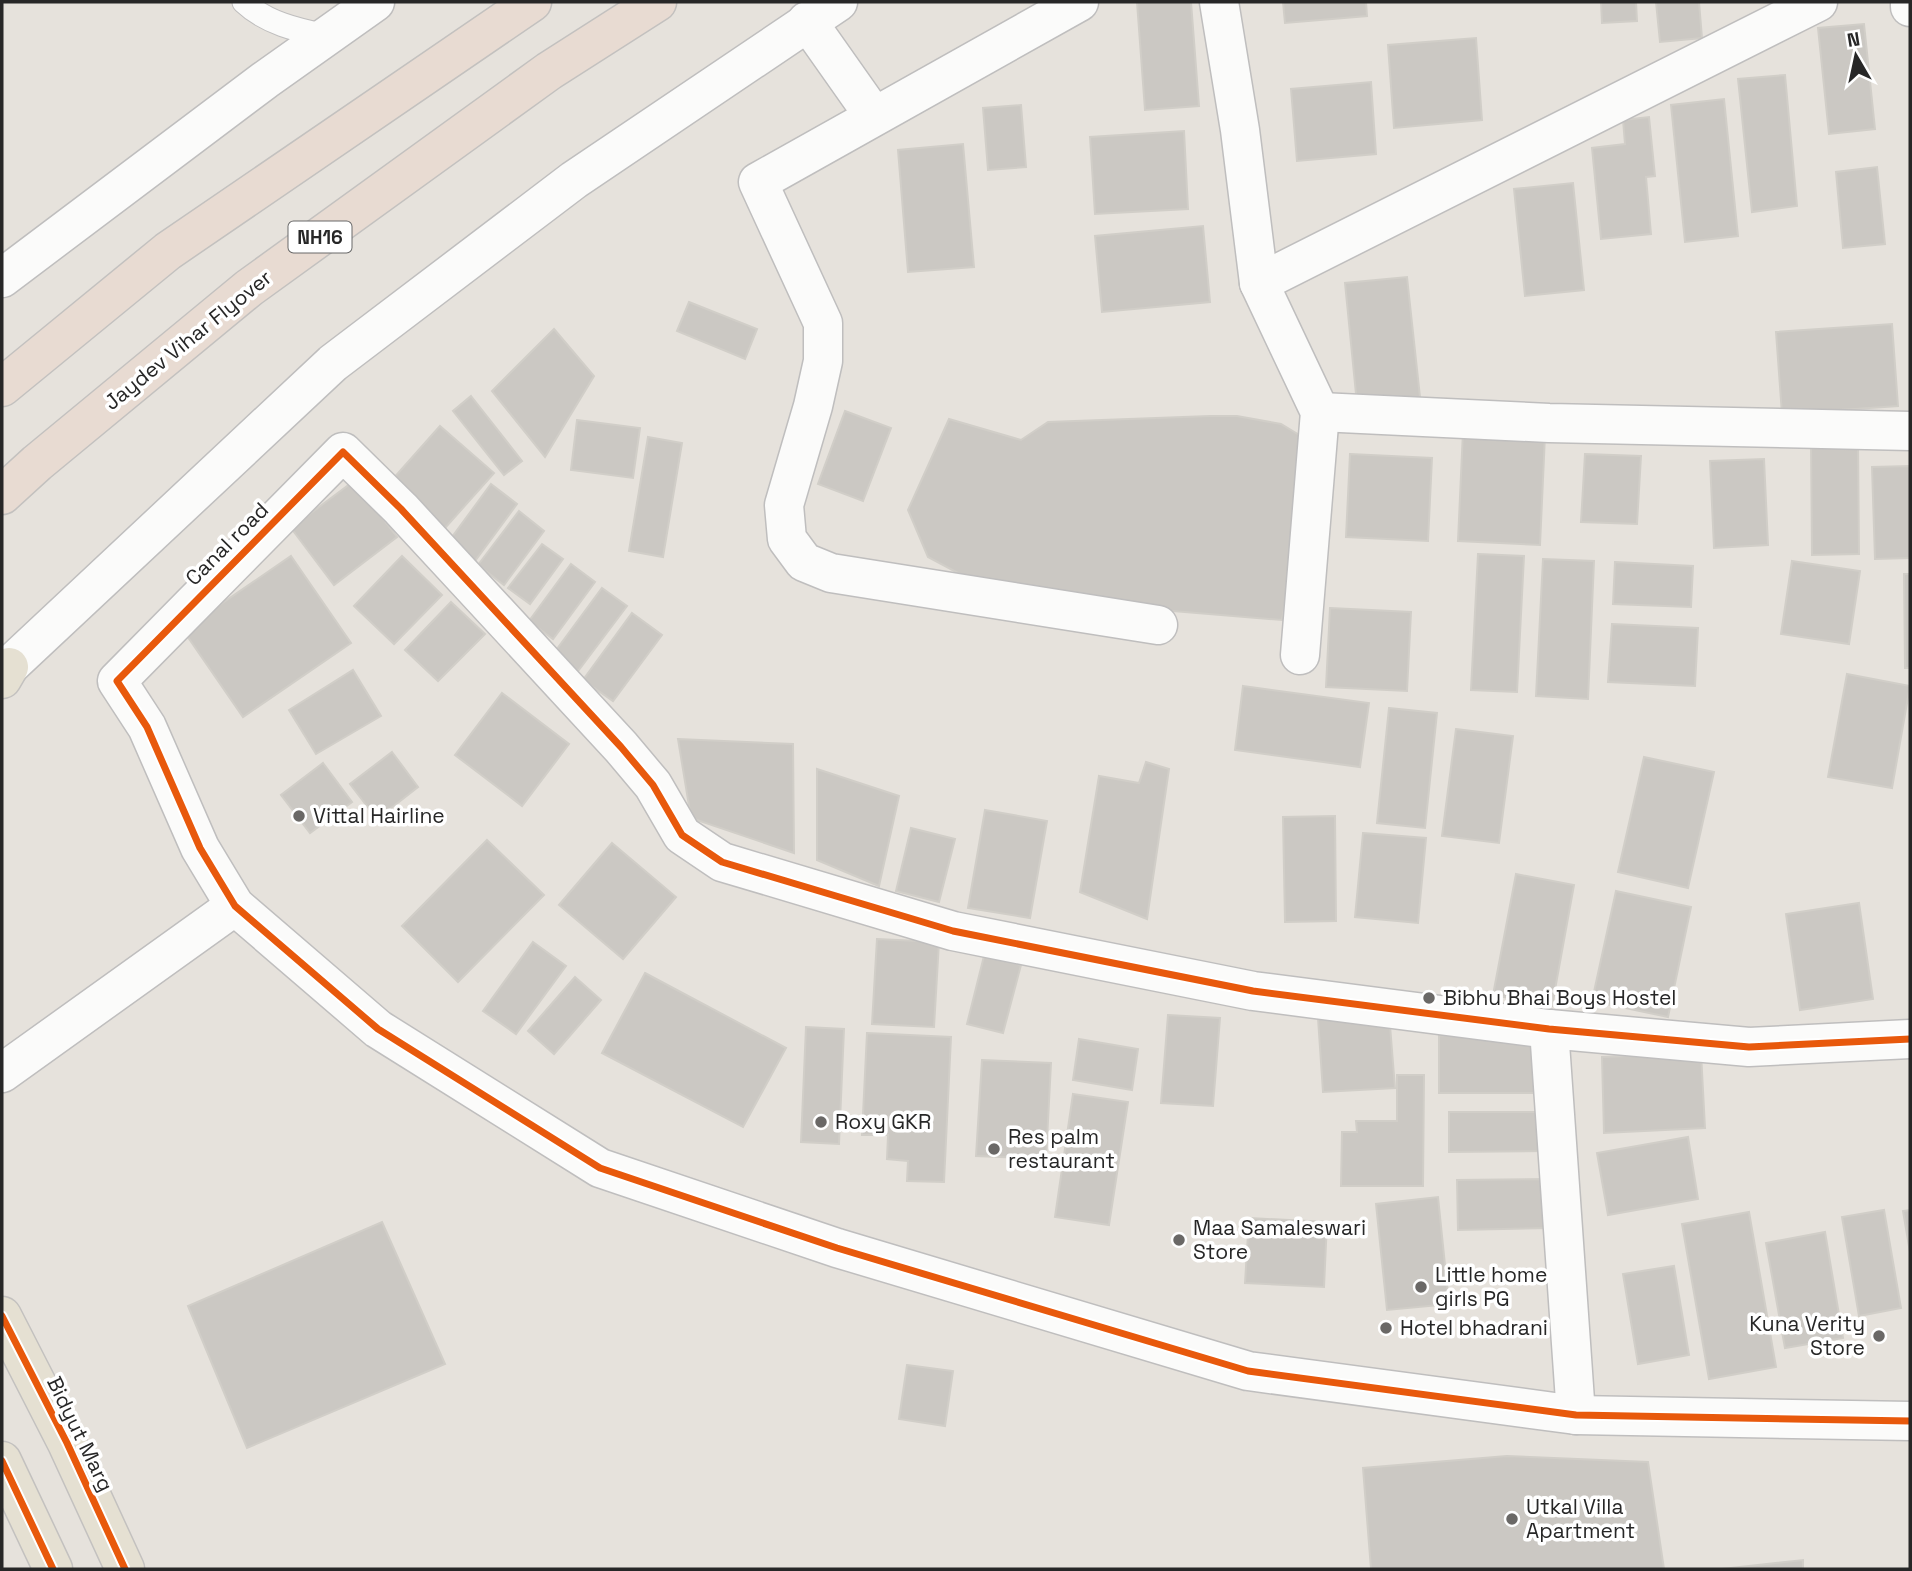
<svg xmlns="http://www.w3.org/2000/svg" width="1912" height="1571" viewBox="0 0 1912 1571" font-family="'Space Grotesk',sans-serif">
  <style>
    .building { fill: #cbc8c3; stroke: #d1cec8; stroke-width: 2 }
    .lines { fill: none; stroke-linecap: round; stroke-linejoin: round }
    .lane-casing { stroke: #bfbebe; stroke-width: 25 }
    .street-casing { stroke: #bfbebe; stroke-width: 41 }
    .secondary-casing { stroke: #bfbebe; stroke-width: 41 }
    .primary-casing { stroke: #c3c1bf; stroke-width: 41 }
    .highway-casing { stroke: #c3c1bf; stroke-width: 41 }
    .lane { stroke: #fbfbfa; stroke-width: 23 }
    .street { stroke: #fbfbfa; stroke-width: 38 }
    .secondary { stroke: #fbfbfa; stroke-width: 38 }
    .primary { stroke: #e5e0d2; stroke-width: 38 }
    .highway { stroke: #e8dbd2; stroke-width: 38 }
    .cycleway-casing { stroke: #fff; stroke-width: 11 }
    .cycleway { stroke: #e8590c; stroke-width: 7 }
    .poi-dot { fill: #6a6866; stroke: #fff; stroke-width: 2.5 }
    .labels { text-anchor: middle; stroke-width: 7; stroke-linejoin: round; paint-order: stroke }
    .shield { fill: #fff; stroke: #686868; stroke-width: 2 }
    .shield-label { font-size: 19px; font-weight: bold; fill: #272727 }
    .street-label { font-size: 21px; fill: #272727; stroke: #fff }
    .poi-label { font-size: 21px; fill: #272727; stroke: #fff; text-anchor: start }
  </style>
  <rect width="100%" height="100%" fill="#e6e2dc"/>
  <g class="building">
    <path d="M1137,2H1191L1199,106L1145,110Z"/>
    <path d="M1283,2H1366L1367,16L1285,23Z"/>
    <path d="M1601,2H1636L1637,21L1602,23Z"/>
    <path d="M1656,2H1699L1702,38L1660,42Z"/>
    <path d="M1864,24L1875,129L1829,134L1818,28Z"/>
    <path d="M1476,38L1482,120L1394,128L1388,45Z"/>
    <path d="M1785,75L1797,206L1752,212L1738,79Z"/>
    <path d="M1371,82L1376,154L1297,161L1291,89Z"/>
    <path d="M1724,99L1738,236L1685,242L1671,105Z"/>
    <path d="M1021,105L1026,167L988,170L983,108Z"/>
    <path d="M1649,117L1655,176L1646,177L1651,234L1601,239L1592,148L1625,144L1623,120Z"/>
    <path d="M1184,131L1188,209L1095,214L1090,137Z"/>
    <path d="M963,144L974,267L908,272L898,150Z"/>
    <path d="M1877,167L1885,244L1843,248L1836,172Z"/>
    <path d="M1573,183L1584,290L1525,296L1514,189Z"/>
    <path d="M1203,226L1210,302L1102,312L1095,236Z"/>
    <path d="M1407,277L1420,397L1357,404L1345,283Z"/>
    <path d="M689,302L757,329L745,359L677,331Z"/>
    <path d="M1892,324L1898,406L1782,414L1776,332Z"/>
    <path d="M554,329L594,376L545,457L492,391Z"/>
    <path d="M471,396L522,461L504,475L453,411Z"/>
    <path d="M845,411L891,428L863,501L818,484Z"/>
    <path d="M1210,416H1237L1281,424L1314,444L1282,620L1003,597L928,557L908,510L949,419L1021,440L1048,422Z"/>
    <path d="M577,420L640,428L633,478L571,470Z"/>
    <path d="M440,426L494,473L445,528L392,480Z"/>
    <path d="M1463,431L1545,435L1540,545L1458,541Z"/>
    <path d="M648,437L682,443L663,557L629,551Z"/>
    <path d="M1811,443L1858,444L1859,554L1812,555Z"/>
    <path d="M1350,454L1432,458L1428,541L1346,537Z"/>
    <path d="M1585,454L1641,456L1637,524L1581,522Z"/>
    <path d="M1764,459L1768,545L1714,548L1710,461Z"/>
    <path d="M1910,466V558L1875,559L1872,467Z"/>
    <path d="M354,481L397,537L334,585L291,528Z"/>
    <path d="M491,484L517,504L475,561L449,541Z"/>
    <path d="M519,511L544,531L504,585L478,565Z"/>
    <path d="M542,544L563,559L530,604L508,588Z"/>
    <path d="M1478,554L1524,556L1517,692L1471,690Z"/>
    <path d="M291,556L351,643L243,717L183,630Z"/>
    <path d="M402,556L442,595L394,644L354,606Z"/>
    <path d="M1543,559L1594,561L1588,699L1536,696Z"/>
    <path d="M1792,561L1860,571L1849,644L1781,634Z"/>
    <path d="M1615,562L1693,566L1691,607L1613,604Z"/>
    <path d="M571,564L595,582L553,639L529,621Z"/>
    <path d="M1904,574H1910V668H1905Z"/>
    <path d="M602,588L627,606L578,671L554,653Z"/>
    <path d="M451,602L485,634L438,681L405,650Z"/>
    <path d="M1330,608L1411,612L1407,691L1326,687Z"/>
    <path d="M632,613L662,635L613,701L583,680Z"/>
    <path d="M1612,624L1698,628L1695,686L1608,682Z"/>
    <path d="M353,670L381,716L316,754L289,710Z"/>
    <path d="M1847,674L1910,686L1892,788L1828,777Z"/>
    <path d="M1243,686L1369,703L1360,767L1235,750Z"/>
    <path d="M502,693L569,744L522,806L455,755Z"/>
    <path d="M1389,708L1437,713L1425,828L1377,823Z"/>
    <path d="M1456,729L1513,736L1499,843L1442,836Z"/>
    <path d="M678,739L793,744L794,853L691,818Z"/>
    <path d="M392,752L418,787L377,819L350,784Z"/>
    <path d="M1644,757L1714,772L1688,888L1618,872Z"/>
    <path d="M1146,762L1169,769L1147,919L1080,892L1099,776L1139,783Z"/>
    <path d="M323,763L352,802L310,833L281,795Z"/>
    <path d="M817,769L899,796L879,886L817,860Z"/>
    <path d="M985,810L1047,821L1030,918L968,908Z"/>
    <path d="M1335,816L1336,921L1285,922L1283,817Z"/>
    <path d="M911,828L955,839L939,902L896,891Z"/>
    <path d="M1363,833L1426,838L1418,923L1355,917Z"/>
    <path d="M487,840L544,895L458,982L402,926Z"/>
    <path d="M612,843L676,897L623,959L559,905Z"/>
    <path d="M1516,874L1574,885L1552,1006L1493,995Z"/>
    <path d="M1616,891L1691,907L1668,1017L1592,1001Z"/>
    <path d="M1859,903L1873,999L1800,1010L1786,914Z"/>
    <path d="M877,939L939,942L934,1027L872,1024Z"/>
    <path d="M533,942L566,966L516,1034L483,1011Z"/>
    <path d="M984,956L1021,965L1003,1033L967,1024Z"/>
    <path d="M645,973L786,1048L743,1127L602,1053Z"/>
    <path d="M575,977L601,1000L554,1054L528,1031Z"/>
    <path d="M1389,1013L1395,1088L1323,1092L1318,1018Z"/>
    <path d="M1168,1015L1220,1018L1213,1106L1161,1103Z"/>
    <path d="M806,1027L844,1029L839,1144L801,1142Z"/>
    <path d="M867,1033L951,1037L944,1182L907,1181L908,1161L887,1159L888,1135H862Z"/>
    <path d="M1439,1035L1543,1036V1093H1439Z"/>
    <path d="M1079,1039L1138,1049L1132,1090L1073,1080Z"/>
    <path d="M1701,1053L1705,1128L1604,1133L1602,1057Z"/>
    <path d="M982,1060L1051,1063L1046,1159L976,1156Z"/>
    <path d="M1397,1075H1424L1423,1186H1341L1342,1132H1357L1356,1121H1397Z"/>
    <path d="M1073,1094L1128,1102L1109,1225L1055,1217Z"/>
    <path d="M1449,1112H1546V1151L1449,1152Z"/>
    <path d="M1688,1137L1698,1199L1608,1215L1597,1153Z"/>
    <path d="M1551,1179V1228L1458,1230L1457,1180Z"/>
    <path d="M1438,1197L1449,1304L1387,1310L1376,1204Z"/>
    <path d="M1884,1210L1901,1308L1859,1316L1842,1217Z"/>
    <path d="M1910,1210V1252L1903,1211Z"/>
    <path d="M1749,1212L1776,1367L1709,1379L1682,1224Z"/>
    <path d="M1249,1218L1327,1222L1324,1287L1245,1283Z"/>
    <path d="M382,1222L445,1364L247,1448L188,1306Z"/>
    <path d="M1825,1232L1843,1338L1785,1348L1766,1243Z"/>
    <path d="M1674,1266L1689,1355L1638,1364L1623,1274Z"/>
    <path d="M907,1365L953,1371L945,1426L899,1419Z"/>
    <path d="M1507,1456L1648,1462L1664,1569H1371L1363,1468Z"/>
    <path d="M1803,1560V1569H1722Z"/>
  </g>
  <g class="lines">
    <defs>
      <path id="lane" d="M244,2C266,23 297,30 326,36"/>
      <g id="street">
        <path d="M1079,2L758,182L823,323V361L813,406L784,505L787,539L804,562L831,573L1158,625"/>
        <path d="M1219,2L1240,130L1259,283L1320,412L1300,655"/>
        <path d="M1910,2V7"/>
        <path d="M807,21L874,116"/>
        <path d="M1259,283L1818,2"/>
        <path d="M1320,412L1549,423L1910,431"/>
        <path d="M1549,1029L1576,1415"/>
        <path d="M1910,1039L1749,1047L1549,1029L1253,991L953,931L722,862L682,835L653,785L621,747L401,509L343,452L117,681L147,727L200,848L235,906L378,1029L600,1168L837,1248L1248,1371L1576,1415L1910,1421"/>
        <path d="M2,1073L235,906"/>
      </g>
      <g id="secondary">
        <path d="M2,278L265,80L375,2"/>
        <path d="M2,673L333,363L574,180L838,2"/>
      </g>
      <g id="primary">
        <path d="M2,679L9,667"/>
        <path d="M2,1316L67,1443L125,1569"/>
        <path d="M2,1461L53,1569"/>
      </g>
      <g id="highway">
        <path d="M2,387L168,251L532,2"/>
        <path d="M2,495L37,463L249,288L549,71L657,2"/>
      </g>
    </defs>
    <use href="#lane" class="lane-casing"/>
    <use href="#street" class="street-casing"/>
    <use href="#secondary" class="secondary-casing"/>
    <use href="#primary" class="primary-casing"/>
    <use href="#highway" class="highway-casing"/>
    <use href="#lane" class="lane"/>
    <use href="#street" class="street"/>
    <use href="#secondary" class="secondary"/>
    <use href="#primary" class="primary"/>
    <use href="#highway" class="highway"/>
    <defs>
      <g id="cycleway">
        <path d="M1910,1039L1749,1047L1549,1029L1253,991L953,931L722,862L682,835L653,785L621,747L401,509L343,452L117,681L147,727L200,848L235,906L378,1029L600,1168L837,1248L1248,1371L1576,1415L1910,1421"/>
        <path d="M2,1316L67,1443L125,1569"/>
        <path d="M2,1461L53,1569"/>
      </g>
    </defs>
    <use href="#cycleway" class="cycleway-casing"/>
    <use href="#cycleway" class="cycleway"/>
  </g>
  <g class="poi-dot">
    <circle cx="299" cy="816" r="7"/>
    <circle cx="1429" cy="998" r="7"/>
    <circle cx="821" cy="1122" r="7"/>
    <circle cx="994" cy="1149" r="7"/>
    <circle cx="1179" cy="1240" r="7"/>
    <circle cx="1421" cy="1287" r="7"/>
    <circle cx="1386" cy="1328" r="7"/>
    <circle cx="1879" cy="1336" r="7"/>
    <circle cx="1512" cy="1519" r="7"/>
  </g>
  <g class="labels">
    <rect class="shield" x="288.5" y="221.5" width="63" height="31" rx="5"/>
    <g class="shield-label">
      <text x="320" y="244">NH16</text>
    </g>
    <g class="street-label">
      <text transform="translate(188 340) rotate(-39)" y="7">Jaydev Vihar Flyover</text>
      <text transform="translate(227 544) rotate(-45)" y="7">Canal road</text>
      <text transform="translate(80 1434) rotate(64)" y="7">Bidyut Marg</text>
    </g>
    <g class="poi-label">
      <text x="313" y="823">Vittal Hairline</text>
      <text x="1443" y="1005">Bibhu Bhai Boys Hostel</text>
      <text x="835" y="1129">Roxy GKR</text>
      <text x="1008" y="1144">Res palm<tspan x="1008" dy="24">restaurant</tspan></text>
      <text x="1193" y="1235">Maa Samaleswari<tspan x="1193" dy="24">Store</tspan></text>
      <text x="1435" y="1282">Little home<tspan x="1435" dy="24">girls PG</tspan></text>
      <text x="1865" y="1331" text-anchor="end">Kuna Verity<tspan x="1865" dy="24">Store</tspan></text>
      <text x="1400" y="1335">Hotel bhadrani</text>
      <text x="1526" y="1514">Utkal Villa<tspan x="1526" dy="24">Apartment</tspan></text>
    </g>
  </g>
  <rect width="1912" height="1571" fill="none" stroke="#272727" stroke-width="7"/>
  <g transform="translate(1856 56) rotate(351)" stroke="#ffffff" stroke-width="5" paint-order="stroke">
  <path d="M0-5L12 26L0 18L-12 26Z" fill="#272727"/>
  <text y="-10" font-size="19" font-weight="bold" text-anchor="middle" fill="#272727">N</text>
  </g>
</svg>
